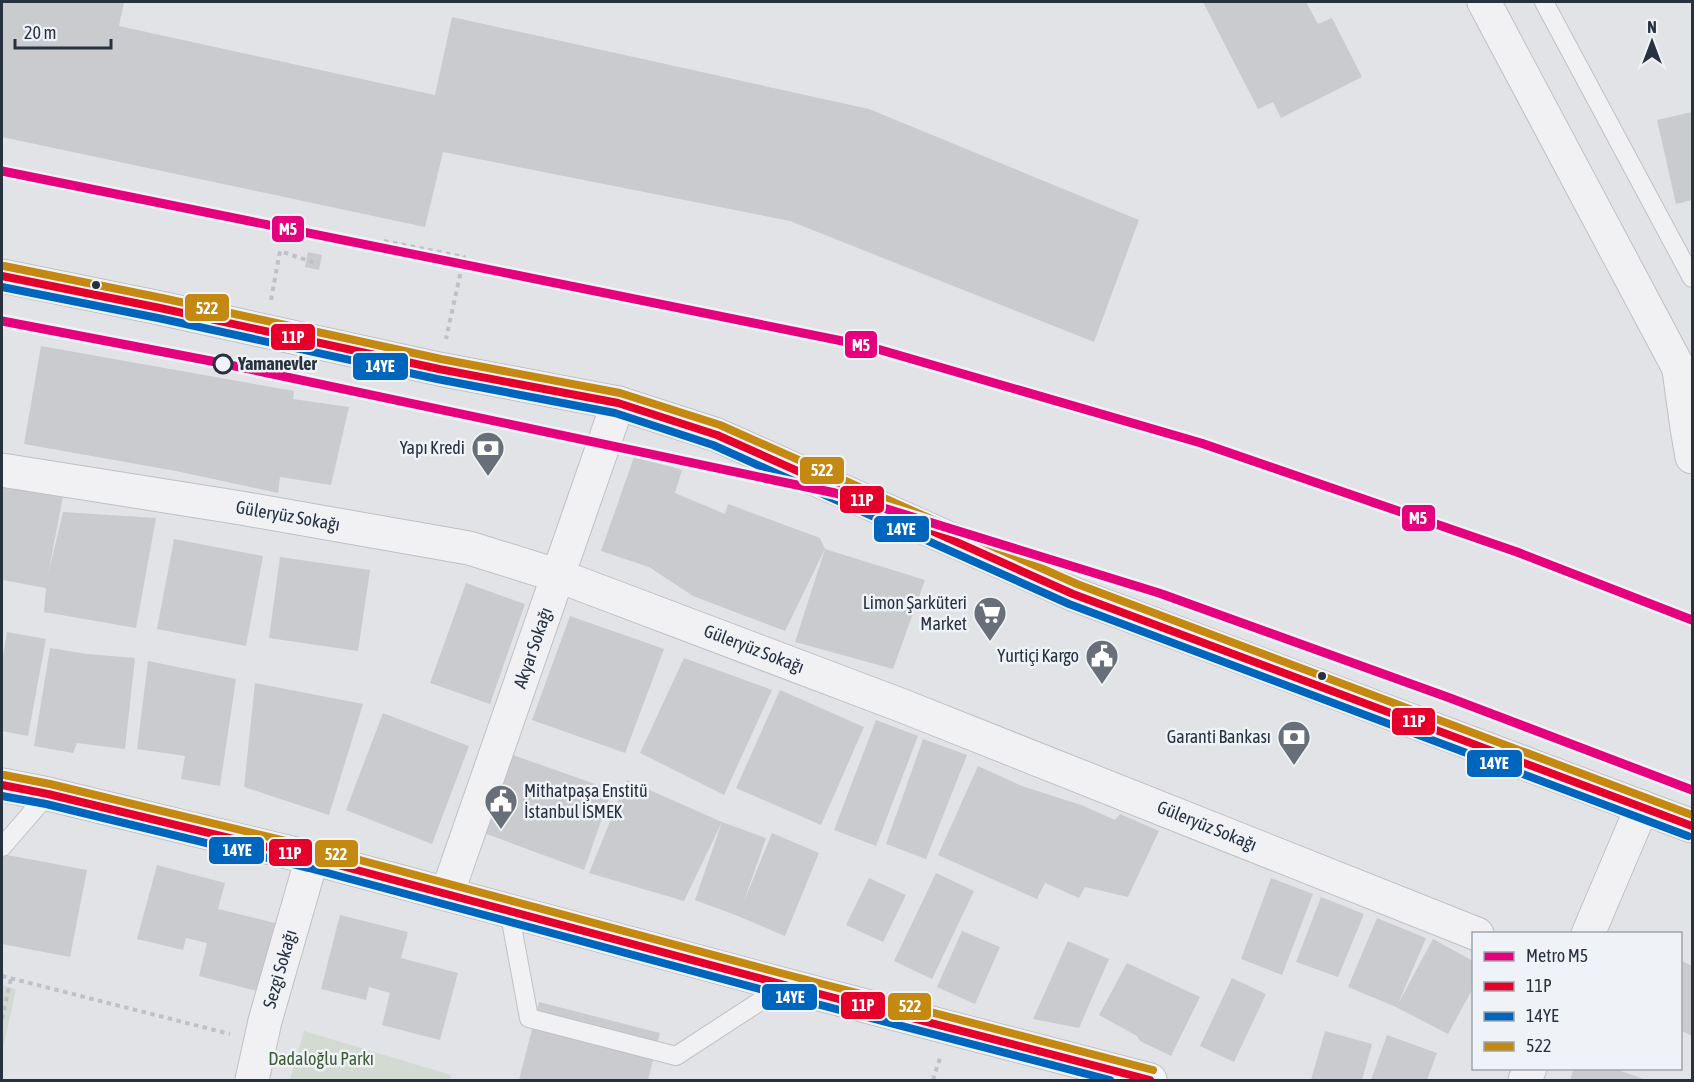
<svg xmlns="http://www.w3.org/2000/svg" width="1694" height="1082" viewBox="0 0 1694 1082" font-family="'Asap Condensed',sans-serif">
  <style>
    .green { fill: #d2dad1 }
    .building { fill: #cacbce }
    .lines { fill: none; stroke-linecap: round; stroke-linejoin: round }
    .service-casing { stroke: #bfc1c4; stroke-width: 20 }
    .minor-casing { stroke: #bfc1c4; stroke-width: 35 }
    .tertiary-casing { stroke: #bfc1c4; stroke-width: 35 }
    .primary-casing { stroke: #bec0c4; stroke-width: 35 }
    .path { stroke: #c0c1c7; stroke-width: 4; stroke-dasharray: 4.5 4.5; stroke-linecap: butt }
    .service { stroke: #f1f1f3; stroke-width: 18 }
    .minor { stroke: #f1f1f3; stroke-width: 33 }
    .tertiary { stroke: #f1f1f3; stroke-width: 33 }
    .primary { stroke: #f5f5f6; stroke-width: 33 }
    .bus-1-casing { stroke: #eff2f6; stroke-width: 12 }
    .bus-2-casing { stroke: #eff2f6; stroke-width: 12 }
    .bus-3-casing { stroke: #eff2f6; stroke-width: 12 }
    .bus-1 { stroke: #e4002b; stroke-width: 8 }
    .bus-2 { stroke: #0065bd; stroke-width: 8 }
    .bus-3 { stroke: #c38910; stroke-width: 8 }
    .metro-1-casing { stroke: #eff2f6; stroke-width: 14 }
    .metro-1 { stroke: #e5007d; stroke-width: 9 }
    .bus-dot { fill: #28313f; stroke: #eff2f6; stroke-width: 2 }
    .stop-dot { fill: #eff2f6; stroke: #28313f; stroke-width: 3 }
    .labels { text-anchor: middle; stroke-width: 5; stroke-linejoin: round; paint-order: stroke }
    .stop-label { font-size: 18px; font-weight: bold; fill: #28313f; stroke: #eff2f6; text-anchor: start }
    .poi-label { font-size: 18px; fill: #28313f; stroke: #eff2f6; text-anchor: end }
    .street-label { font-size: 18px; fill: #28313f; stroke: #eff2f6 }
    .park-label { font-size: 18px; fill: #3e5b36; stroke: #eff2f6 }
    .line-badge { stroke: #eff2f6; stroke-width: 2 }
    .badge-label { font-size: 16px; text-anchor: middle; font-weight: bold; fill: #fff }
  </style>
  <rect width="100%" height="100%" fill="#e1e3e6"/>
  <g class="green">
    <path d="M2,985L16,989L2,1053Z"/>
    <path d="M304,1031L451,1075L450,1080H290Z"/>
  </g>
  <g class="building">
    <path d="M2,2H124L119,26L435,95L452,17L869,109L1139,220L1094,342L790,221L443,152L425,227L2,137Z"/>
    <path d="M1203,2H1306L1318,24L1332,18L1362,77L1281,118L1273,102L1258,109Z"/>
    <path d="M1692,112V200L1676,204L1657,120Z"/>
    <path d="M308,252L322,255L319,270L305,267Z"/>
    <path d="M41,346L294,391L293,399L349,407L331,485L280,477L278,493L176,471L24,444Z"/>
    <path d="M634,457L682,470L675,493L725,514L728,504L820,538L825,549L785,631L693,596L649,567L601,551Z"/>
    <path d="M2,475L65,486L48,575L63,512L156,518L136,628L44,612L46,588L2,580Z"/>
    <path d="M174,539L263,556L246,646L157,629Z"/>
    <path d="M825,549L925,580L893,669L795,642Z"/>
    <path d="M280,557L370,570L358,651L269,638Z"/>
    <path d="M466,583L525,604L490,704L430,683Z"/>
    <path d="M570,616L664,649L625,753L532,720Z"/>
    <path d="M7,632L46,639L28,736L2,731V662Z"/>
    <path d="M50,648L87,654L135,658L125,749L77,743L73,753L34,746Z"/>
    <path d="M684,658L772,690L724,795L640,753Z"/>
    <path d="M148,661L236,679L220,786L181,779L185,756L137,749Z"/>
    <path d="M255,683L363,704L329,815L244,787Z"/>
    <path d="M780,690L864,727L821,825L736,788Z"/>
    <path d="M383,713L469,746L432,844L346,810Z"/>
    <path d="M876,720L918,736L876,846L834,830Z"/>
    <path d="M923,739L967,755L926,859L886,844Z"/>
    <path d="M513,755L612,790L584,870L484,833Z"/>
    <path d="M978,766L1022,786L1081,805L1115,820L1120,814L1159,831L1128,897L1085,887L1079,898L1045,883L1037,899L938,855Z"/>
    <path d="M627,780L722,822L766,838L743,904L772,833L819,853L785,936L738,916L695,900L722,822L684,901L589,873Z"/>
    <path d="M2,854L87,870L70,957L2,944Z"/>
    <path d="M157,865L225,883L218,909L275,923L257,991L199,976L207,943L186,938L183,950L137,939Z"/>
    <path d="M936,873L974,891L932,979L894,961Z"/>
    <path d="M869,878L906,895L883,942L846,925Z"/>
    <path d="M1271,878L1313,894L1282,975L1241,959Z"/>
    <path d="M1321,897L1364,914L1338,977L1296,962Z"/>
    <path d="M340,915L408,932L401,958L458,973L440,1040L382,1025L390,993L369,987L366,1000L321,989Z"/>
    <path d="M1377,918L1426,938L1398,1004L1433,939L1473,961V988L1448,1034L1396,1007L1348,987Z"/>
    <path d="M962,931L1000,947L975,1004L937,987Z"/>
    <path d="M1068,941L1109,959L1079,1028L1033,1019Z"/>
    <path d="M1680,960L1692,966V1036L1680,1030Z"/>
    <path d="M1127,963L1200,997L1171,1056L1140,1041L1137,1036L1099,1015Z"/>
    <path d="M1232,978L1266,994L1234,1062L1200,1046Z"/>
    <path d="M539,1002L660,1033L648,1080H519Z"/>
    <path d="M1325,1031L1372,1044L1362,1080H1311Z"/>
    <path d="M1387,1035L1437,1053L1427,1080H1371Z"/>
    <path d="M1574,1068H1613L1646,1080H1570Z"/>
  </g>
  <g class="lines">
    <defs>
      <g id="service">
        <path d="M1544,2L1692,278"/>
        <path d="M2,847L48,794"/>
        <path d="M509,910L529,1018L676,1056L785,985"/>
      </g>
      <g id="minor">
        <path d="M2,470L241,508L469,548L559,576L903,706L1477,934"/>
        <path d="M447,894L618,403"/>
        <path d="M1588,934L1642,807"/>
        <path d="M252,1080L265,1021L312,858"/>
        <path d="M1525,1080L1530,1068"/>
      </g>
      <g id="tertiary">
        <path d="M1484,2L1692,393"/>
        <path d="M1679,370L1687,428L1692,457"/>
      </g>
      <g id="primary">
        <path d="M2,276L160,308L439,369L618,403L717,435L1073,594L1692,826"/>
        <path d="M2,785L48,794L312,858L785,985L1150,1080"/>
      </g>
    </defs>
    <use href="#service" class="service-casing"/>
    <use href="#minor" class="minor-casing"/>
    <use href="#tertiary" class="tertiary-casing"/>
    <use href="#primary" class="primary-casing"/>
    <g class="path">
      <path d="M384,241L464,257L446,339"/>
      <path d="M271,300L280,251L315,263"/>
      <path d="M2,976L230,1034"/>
      <path d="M2,1019L11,978"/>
      <path d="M933,1080L940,1058"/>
    </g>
    <use href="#service" class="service"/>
    <use href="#minor" class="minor"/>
    <use href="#tertiary" class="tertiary"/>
    <use href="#primary" class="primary"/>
    <defs>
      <g id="bus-1">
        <path d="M2,276L160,308L439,369L618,403L717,435L1073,594L1692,826"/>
        <path d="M2,785L48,794L312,858L785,985L1150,1080"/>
      </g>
      <g id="bus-2">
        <path d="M2,287L158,318L437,379L615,413L713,445L1069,604L1688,836"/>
        <path d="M2,796L46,804L309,868L782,995L1110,1080"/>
      </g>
      <g id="bus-3">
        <path d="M4,266L162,298L441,359L620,393L720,425L1077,584L1692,815"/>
        <path d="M4,775L50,784L315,848L788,975L1153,1070"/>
      </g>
    </defs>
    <use href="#bus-1" class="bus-1-casing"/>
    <use href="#bus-2" class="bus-2-casing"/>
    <use href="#bus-3" class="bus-3-casing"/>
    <use href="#bus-1" class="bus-1"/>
    <use href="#bus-2" class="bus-2"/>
    <use href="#bus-3" class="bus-3"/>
    <defs>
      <g id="metro-1">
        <path d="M2,171L867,346L1201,443L1517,552L1692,620"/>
        <path d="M2,321L211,361L835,493L1159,593L1450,698L1692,790"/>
      </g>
    </defs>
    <use href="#metro-1" class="metro-1-casing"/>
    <use href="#metro-1" class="metro-1"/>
  </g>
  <defs>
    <symbol id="bank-pin" viewBox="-11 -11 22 30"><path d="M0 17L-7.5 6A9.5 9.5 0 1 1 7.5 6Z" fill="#696f79" stroke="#eff2f6"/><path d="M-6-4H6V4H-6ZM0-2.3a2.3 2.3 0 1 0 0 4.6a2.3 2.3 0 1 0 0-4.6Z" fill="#fff"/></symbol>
    <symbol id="supermarket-pin" viewBox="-11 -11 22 30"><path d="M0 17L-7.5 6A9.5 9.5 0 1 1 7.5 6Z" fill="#696f79" stroke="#eff2f6"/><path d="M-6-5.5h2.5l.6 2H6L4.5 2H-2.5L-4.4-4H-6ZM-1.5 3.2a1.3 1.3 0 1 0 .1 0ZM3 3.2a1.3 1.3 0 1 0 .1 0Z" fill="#fff"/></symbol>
    <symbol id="civic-pin" viewBox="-11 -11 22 30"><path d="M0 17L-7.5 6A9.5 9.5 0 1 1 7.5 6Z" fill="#696f79" stroke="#eff2f6"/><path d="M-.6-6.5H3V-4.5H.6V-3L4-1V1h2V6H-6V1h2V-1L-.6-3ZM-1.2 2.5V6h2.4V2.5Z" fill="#fff"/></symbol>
  </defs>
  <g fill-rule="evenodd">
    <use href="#bank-pin" x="469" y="429" width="38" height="52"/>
    <use href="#supermarket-pin" x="971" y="594" width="38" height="52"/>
    <use href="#civic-pin" x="1083" y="637" width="38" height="52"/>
    <use href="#bank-pin" x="1275" y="718" width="38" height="52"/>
    <use href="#civic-pin" x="482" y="782" width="38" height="52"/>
  </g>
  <g class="bus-dot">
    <circle cx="96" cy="285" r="5"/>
    <circle cx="1322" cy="676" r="5"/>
  </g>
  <circle class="stop-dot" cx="223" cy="364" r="9"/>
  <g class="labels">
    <g class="stop-label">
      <text x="238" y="370">Yamanevler</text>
    </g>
    <g class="poi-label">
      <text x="465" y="454">Yapı Kredi</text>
      <text x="967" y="609">Limon Şarküteri<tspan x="967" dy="21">Market</tspan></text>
      <text x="1079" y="662">Yurtiçi Kargo</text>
      <text x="1271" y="743">Garanti Bankası</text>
      <text x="524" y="797" text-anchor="start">Mithatpaşa Enstitü<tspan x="524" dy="21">İstanbul İSMEK</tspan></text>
    </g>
    <g class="street-label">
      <text transform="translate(288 516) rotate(10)" y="6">Güleryüz Sokağı</text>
      <text transform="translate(533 648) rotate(-71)" y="6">Akyar Sokağı</text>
      <text transform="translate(754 649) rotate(21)" y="6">Güleryüz Sokağı</text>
      <text transform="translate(1207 826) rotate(22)" y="6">Güleryüz Sokağı</text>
      <text transform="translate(280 969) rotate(-74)" y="6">Sezgi Sokağı</text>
    </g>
    <g class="park-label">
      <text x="321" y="1065">Dadaloğlu Parkı</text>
    </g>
  </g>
  <g class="line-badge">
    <rect x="271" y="215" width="34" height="28" rx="6" fill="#e5007d"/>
    <rect x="184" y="293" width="46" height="29" rx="6" fill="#c38910"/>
    <rect x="270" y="323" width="46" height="28" rx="6" fill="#e4002b"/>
    <rect x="844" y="330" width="34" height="29" rx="6" fill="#e5007d"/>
    <rect x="352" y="352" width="57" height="29" rx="6" fill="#0065bd"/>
    <rect x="799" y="456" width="46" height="29" rx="6" fill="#c38910"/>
    <rect x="839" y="485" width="46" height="29" rx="6" fill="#e4002b"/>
    <rect x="1401" y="504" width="35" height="28" rx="6" fill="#e5007d"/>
    <rect x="873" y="515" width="57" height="28" rx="6" fill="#0065bd"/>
    <rect x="1391" y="707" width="45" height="29" rx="6" fill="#e4002b"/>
    <rect x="1466" y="749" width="57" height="29" rx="6" fill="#0065bd"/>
    <rect x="208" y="836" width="57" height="29" rx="6" fill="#0065bd"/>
    <rect x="268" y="838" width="45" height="29" rx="6" fill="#e4002b"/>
    <rect x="314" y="839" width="45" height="29" rx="6" fill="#c38910"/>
    <rect x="761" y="983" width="57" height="28" rx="6" fill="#0065bd"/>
    <rect x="840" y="991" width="46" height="29" rx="6" fill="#e4002b"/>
    <rect x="887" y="992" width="45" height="29" rx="6" fill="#c38910"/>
  </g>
  <g class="badge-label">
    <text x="288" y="235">M5</text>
    <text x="207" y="314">522</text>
    <text x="293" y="343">11P</text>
    <text x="861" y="351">M5</text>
    <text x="380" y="372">14YE</text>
    <text x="822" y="476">522</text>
    <text x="862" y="506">11P</text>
    <text x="1418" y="524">M5</text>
    <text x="901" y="535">14YE</text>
    <text x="1414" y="727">11P</text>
    <text x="1494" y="769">14YE</text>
    <text x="237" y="856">14YE</text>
    <text x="290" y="859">11P</text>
    <text x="336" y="860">522</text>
    <text x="790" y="1003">14YE</text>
    <text x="863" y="1011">11P</text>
    <text x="910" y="1012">522</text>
  </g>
  <rect width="1694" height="1082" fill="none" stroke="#28313f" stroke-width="6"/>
  <rect x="1472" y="932" width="210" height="138" fill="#eff2f6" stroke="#9fa5ad" stroke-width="1.5"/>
  <rect x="1484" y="952" width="30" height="9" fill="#e5007d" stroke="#9fa5ad" stroke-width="1.5"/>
  <text x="1526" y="962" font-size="18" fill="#28313f">Metro M5</text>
  <rect x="1484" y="982" width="30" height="9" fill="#e4002b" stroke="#9fa5ad" stroke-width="1.5"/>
  <text x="1526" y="992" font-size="18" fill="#28313f">11P</text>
  <rect x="1484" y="1012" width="30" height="9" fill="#0065bd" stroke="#9fa5ad" stroke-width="1.5"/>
  <text x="1526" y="1022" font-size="18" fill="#28313f">14YE</text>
  <rect x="1484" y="1042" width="30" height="9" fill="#c38910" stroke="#9fa5ad" stroke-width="1.5"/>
  <text x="1526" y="1052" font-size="18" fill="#28313f">522</text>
  <g transform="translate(1652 42)" stroke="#eff2f6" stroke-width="4.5" paint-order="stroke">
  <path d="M0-4.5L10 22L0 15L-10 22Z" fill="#28313f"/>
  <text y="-9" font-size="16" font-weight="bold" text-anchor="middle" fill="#28313f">N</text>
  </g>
  <path d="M15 39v9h96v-9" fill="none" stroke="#28313f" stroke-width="3"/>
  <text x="24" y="39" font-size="18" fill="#28313f" stroke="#eff2f6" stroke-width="4.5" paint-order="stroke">20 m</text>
</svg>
